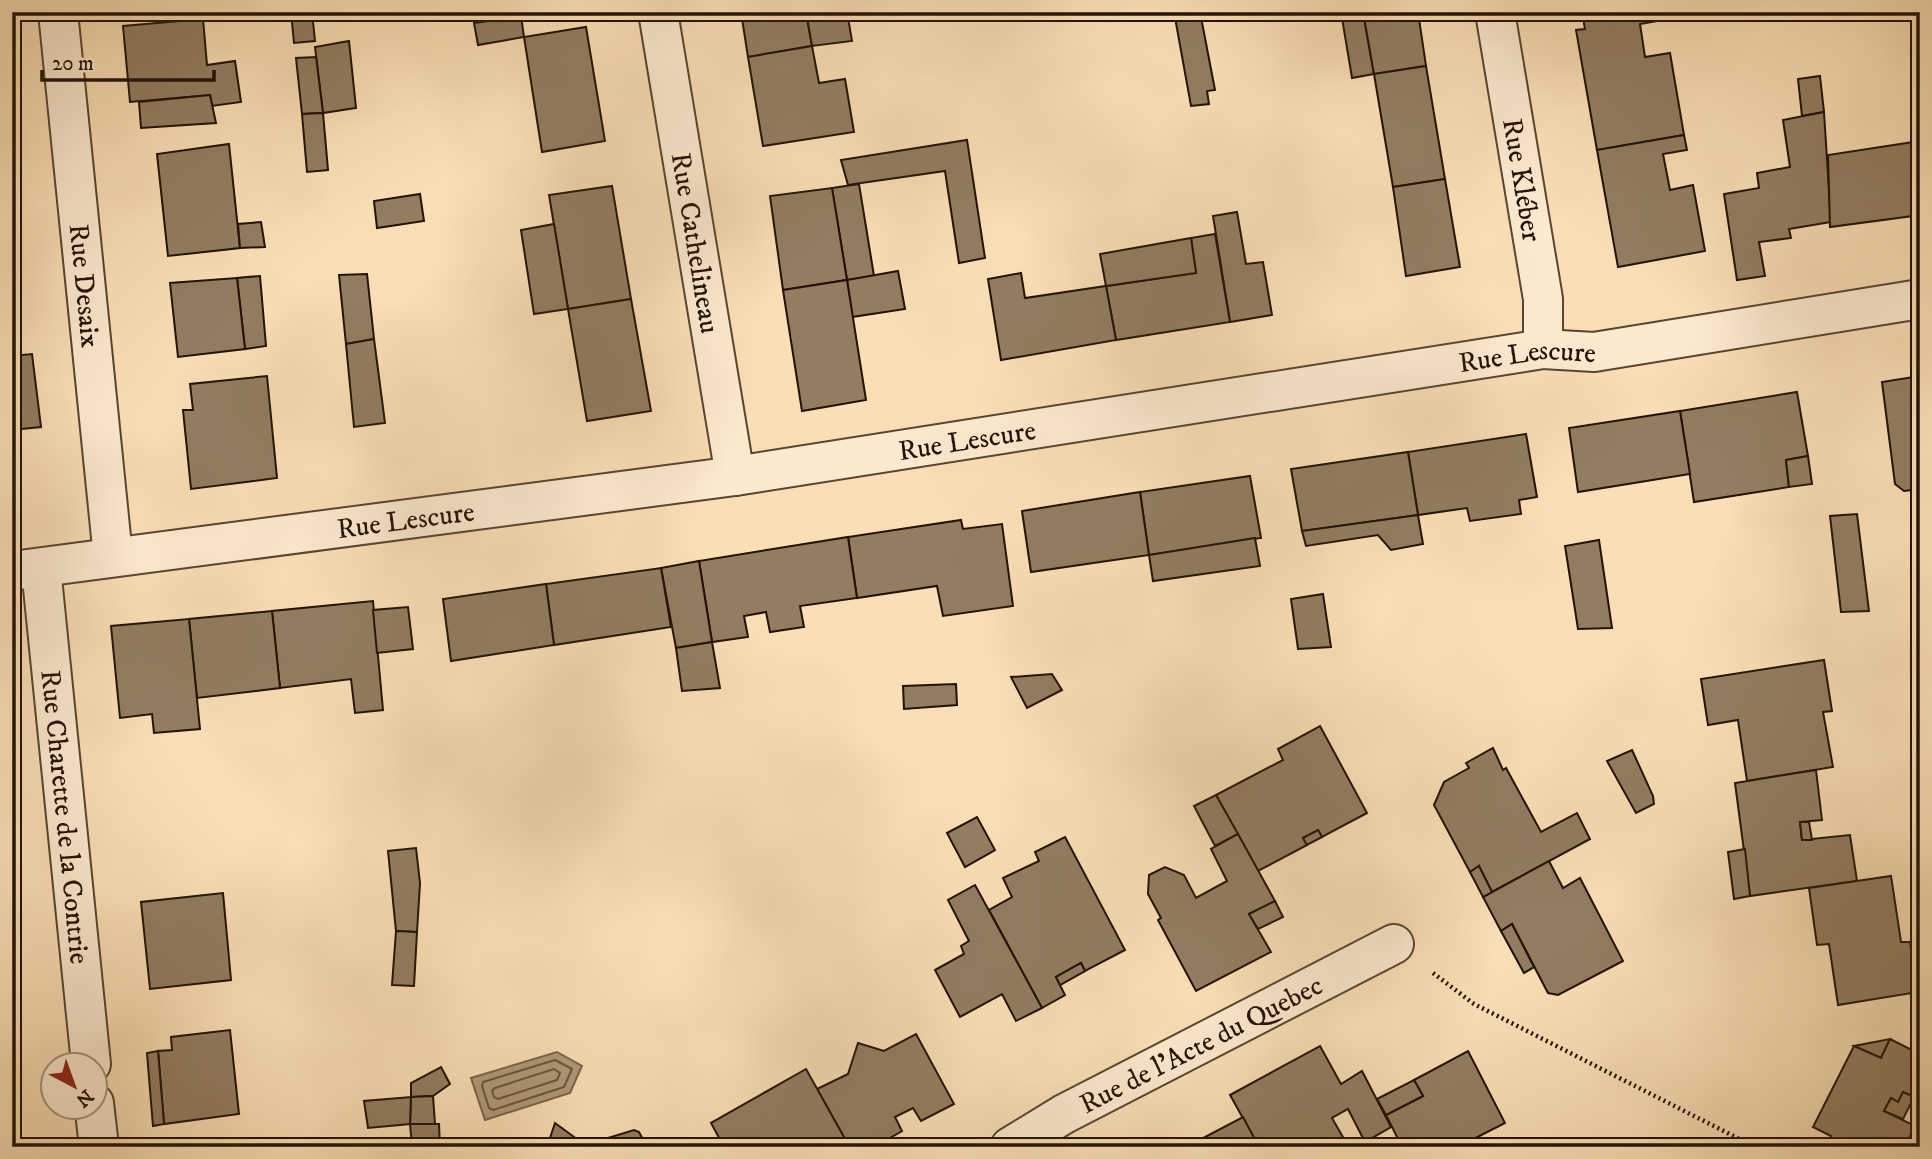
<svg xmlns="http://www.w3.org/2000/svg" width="1932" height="1159" viewBox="0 0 1932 1159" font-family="'IM FELL DW Pica',serif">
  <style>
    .water { fill: #b19979; stroke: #78634a; stroke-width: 2 }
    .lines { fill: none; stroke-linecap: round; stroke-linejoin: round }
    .shore { stroke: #6a563e; stroke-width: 2 }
    .building { fill: #927d61; stroke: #221204; stroke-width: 2 }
    .minor-casing { stroke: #584530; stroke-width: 42 }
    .path { stroke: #221204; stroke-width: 4.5; stroke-dasharray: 2 3.5; stroke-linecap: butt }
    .minor { stroke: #fcead0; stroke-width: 38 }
    .labels { text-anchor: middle; stroke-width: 5; stroke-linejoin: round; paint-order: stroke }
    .street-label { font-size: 28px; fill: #221204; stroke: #fcead0 }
  </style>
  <rect width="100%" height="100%" fill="#fadfb6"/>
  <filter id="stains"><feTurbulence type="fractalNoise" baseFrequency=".00286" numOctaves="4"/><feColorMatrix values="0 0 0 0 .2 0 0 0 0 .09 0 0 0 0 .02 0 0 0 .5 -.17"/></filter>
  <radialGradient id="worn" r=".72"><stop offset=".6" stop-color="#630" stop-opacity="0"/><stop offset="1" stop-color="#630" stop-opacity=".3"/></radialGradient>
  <path class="water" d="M557,1052L582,1066L570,1093L485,1120L471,1078Z"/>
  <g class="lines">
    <g class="shore">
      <path d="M555,1060L572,1069L564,1087L493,1110L489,1108L482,1086L483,1082Z"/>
      <path d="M554,1069L560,1073L557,1080L498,1099L494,1097L492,1091L495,1088Z"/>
    </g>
  </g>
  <g class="building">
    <path d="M291,12H312L315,41L294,43Z"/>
    <path d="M741,12H806L812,46L748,57Z"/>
    <path d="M806,12H847L852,41L812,46Z"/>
    <path d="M1174,12H1200L1215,90L1207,91L1209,104L1191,106Z"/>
    <path d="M1341,12H1363L1374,74L1352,78Z"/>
    <path d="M1363,12H1418L1426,66L1374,74Z"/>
    <path d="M1582,12H1698V14L1640,24L1645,57L1670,53L1684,135L1597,150L1576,30L1585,29Z"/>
    <path d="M521,16L524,37L478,45L474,23Z"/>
    <path d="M203,19L207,65L235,61L241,102L212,106L210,95L130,102L123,26Z"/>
    <path d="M586,27L605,141L542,152L524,37Z"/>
    <path d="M349,41L356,108L323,113L315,47Z"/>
    <path d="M812,46L819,83L845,79L854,132L763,146L748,57Z"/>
    <path d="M316,57L323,113L302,114L296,58Z"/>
    <path d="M1426,66L1445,179L1393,187L1374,74Z"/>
    <path d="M1820,76L1824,112L1802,116L1798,79Z"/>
    <path d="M210,95L216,123L141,128L139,102Z"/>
    <path d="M1824,112L1831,222L1789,229L1791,238L1759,242L1765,276L1737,280L1724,194L1759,188L1757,173L1790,167L1783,120Z"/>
    <path d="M323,113L328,170L307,172L302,114Z"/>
    <path d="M1684,135L1687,150L1663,154L1670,190L1693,185L1705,251L1618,267L1597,150Z"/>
    <path d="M967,140L985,258L959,263L945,171L848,185L841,160Z"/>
    <path d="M1920,141V215L1830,227L1828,155Z"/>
    <path d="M229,144L240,248L168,256L157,154Z"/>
    <path d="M1445,179L1460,267L1406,276L1393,187Z"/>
    <path d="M859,184L874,276L847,280L832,188Z"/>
    <path d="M612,186L631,299L568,309L549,195Z"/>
    <path d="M832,188L847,280L783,290L770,196Z"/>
    <path d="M420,194L424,221L377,228L374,201Z"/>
    <path d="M1237,212L1246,264L1263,262L1272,315L1230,322L1213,216Z"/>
    <path d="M261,222L265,247L240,248L238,224Z"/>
    <path d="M554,224L568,309L534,314L521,230Z"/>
    <path d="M1215,234L1230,322L1116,340L1106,286L1196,273L1191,238Z"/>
    <path d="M1191,238L1196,273L1106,286L1100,254Z"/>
    <path d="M898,271L905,309L852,317L847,280Z"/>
    <path d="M1021,273L1025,298L1106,286L1116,340L1001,360L988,279Z"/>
    <path d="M367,274L374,339L346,344L339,275Z"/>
    <path d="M260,276L266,346L245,349L237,278Z"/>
    <path d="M237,278L245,349L178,357L170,283Z"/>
    <path d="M847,280L866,400L802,411L783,290Z"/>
    <path d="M631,299L651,411L587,421L568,309Z"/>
    <path d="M374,339L385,423L354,427L346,344Z"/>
    <path d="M32,354L41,427L12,430V356Z"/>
    <path d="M267,376L277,478L191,489L183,410H193L190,384Z"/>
    <path d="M1920,376V489L1904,491L1895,484L1882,382Z"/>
    <path d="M1797,392L1808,456L1786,460L1789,487L1694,502L1680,411Z"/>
    <path d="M1680,411L1690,474L1578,492L1569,428Z"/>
    <path d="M1526,434L1537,497L1519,500L1521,514L1470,521L1467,508L1418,515L1408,452Z"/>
    <path d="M1408,452L1418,515L1302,531L1291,469Z"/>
    <path d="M1808,456L1812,484L1789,487L1786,460Z"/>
    <path d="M1250,476L1261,538L1149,555L1140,492Z"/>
    <path d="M1140,492L1149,555L1031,572L1022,511Z"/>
    <path d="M1857,514L1869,611L1841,612L1830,516Z"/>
    <path d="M1418,515L1423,544L1391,550L1378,535L1306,546L1302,531Z"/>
    <path d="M961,520L963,529L1002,524L1013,606L943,616L937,586L857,598L848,537Z"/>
    <path d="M848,537L857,598L800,606L804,627L770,632L766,612L744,616L748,637L712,642L699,561Z"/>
    <path d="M1255,538L1260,566L1153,581L1149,555Z"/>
    <path d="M1599,540L1612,628L1578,629L1565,546Z"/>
    <path d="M699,561L712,642L676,648L661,568Z"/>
    <path d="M661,568L671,627L554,645L546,584Z"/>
    <path d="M546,584L554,645L451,661L443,599Z"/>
    <path d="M1323,594L1331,647L1298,649L1291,599Z"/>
    <path d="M373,601L383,710L355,713L351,679L280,688L272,611Z"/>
    <path d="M408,607L413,649L377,653L373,610Z"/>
    <path d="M272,611L280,688L197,698L189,619Z"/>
    <path d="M189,619L200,729L154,733L152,714L120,718L111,626Z"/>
    <path d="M712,642L720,688L682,691L676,648Z"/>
    <path d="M1824,660L1832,711L1823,712L1833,767L1747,781L1738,720L1708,725L1701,679Z"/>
    <path d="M1052,674L1062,690L1027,708L1011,677Z"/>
    <path d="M956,684L957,705L904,709L903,686Z"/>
    <path d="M1320,726L1367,813L1322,837L1318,830L1303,838L1307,845L1258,871L1216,795L1283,760L1278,749Z"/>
    <path d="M1493,748L1503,770L1506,768L1541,832L1577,813L1590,839L1492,892L1479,866L1470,872L1434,805L1444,782L1469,768L1466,763Z"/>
    <path d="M1632,750L1653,796L1654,804L1636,813L1607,761Z"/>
    <path d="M1816,770L1822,820L1800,822L1802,840L1850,835L1857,881L1750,896L1735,783Z"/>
    <path d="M1216,795L1238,834L1215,846L1194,806Z"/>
    <path d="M977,817L995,850L965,867L947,833Z"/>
    <path d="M1800,822H1809L1812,840H1802Z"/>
    <path d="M1318,830L1322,837L1307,845L1303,838Z"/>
    <path d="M1238,834L1275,901L1249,914L1271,952L1196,991L1158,920L1161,918L1148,894L1149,875L1165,867L1184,875L1196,898L1227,881L1211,849Z"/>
    <path d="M1065,837L1125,950L1085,971L1081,963L1056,977L1065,995L1042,1008L989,910L1012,897L1003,878L1039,861L1035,852Z"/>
    <path d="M416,848L420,883L417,932L396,931L388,851Z"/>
    <path d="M1745,849L1750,896L1734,899L1728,852Z"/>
    <path d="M1549,861L1563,888L1580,878L1623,961L1558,995L1548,993L1512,924L1501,931L1483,897Z"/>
    <path d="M1479,866L1492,892L1483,897L1470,872Z"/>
    <path d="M1891,876L1901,942H1910L1918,992L1838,1005L1829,944L1817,945L1809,888Z"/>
    <path d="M975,885L1042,1008L1016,1021L1002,994L960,1017L935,970L964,954L961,946L969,941L948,900Z"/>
    <path d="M223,893L231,980L150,989L141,902Z"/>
    <path d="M1275,901L1283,917L1258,929L1249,914Z"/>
    <path d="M1512,924L1534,967L1524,973L1501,931Z"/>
    <path d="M396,931L417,932L414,986L392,985Z"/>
    <path d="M1081,963L1085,971L1060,985L1056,977Z"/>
    <path d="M230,1030L239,1114L164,1124L158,1051L172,1050L171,1037Z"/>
    <path d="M916,1034L954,1104L921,1121L913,1108L895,1117L902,1131L874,1147H849L817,1089L848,1074L858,1043L884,1051Z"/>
    <path d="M1890,1039L1881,1058L1854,1046Z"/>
    <path d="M1890,1039L1920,1054V1086L1914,1097L1903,1092L1898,1102L1891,1098L1884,1111L1915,1126L1905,1147H1825L1831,1136L1813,1127L1854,1046L1881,1058Z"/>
    <path d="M1320,1046L1341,1084L1362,1071L1391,1127L1365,1142L1348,1109L1332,1118L1344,1139L1330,1147H1305L1300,1138L1284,1147H1259L1230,1095Z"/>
    <path d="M158,1051L164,1124L153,1126L147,1053Z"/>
    <path d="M1468,1051L1505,1123L1458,1147H1402L1386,1115L1423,1096L1414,1080Z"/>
    <path d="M441,1067L450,1084L433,1096L411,1097V1083Z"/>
    <path d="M806,1069L849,1146L724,1147L711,1123Z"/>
    <path d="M1414,1080L1423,1096L1386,1115L1377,1099Z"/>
    <path d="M1903,1092L1914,1097L1903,1119L1884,1111L1891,1098L1898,1102Z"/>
    <path d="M433,1096L435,1124H410L411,1097Z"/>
    <path d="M411,1097L410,1124L368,1128L364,1101Z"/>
    <path d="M1243,1117L1259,1147H1186Z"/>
    <path d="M555,1123L585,1145L634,1130L639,1132L646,1145L645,1147H547Z"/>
    <path d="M410,1124H439L440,1147L412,1145Z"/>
  </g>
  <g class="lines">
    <defs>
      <g id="minor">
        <path id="s1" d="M58,12L113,557"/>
        <path id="s2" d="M658,12L735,476"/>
        <path id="s3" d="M1495,12L1543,299V349"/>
        <path id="s4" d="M41,568L91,1064"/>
        <path id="s5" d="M12,571L735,476L1543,349L1594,352L1920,299"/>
        <path d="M94,1103L99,1147"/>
        <path id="s6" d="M1010,1147L1064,1114L1394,944"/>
      </g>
    </defs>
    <use href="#minor" class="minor-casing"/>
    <path class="path" d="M1433,973L1474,1004L1755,1147"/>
    <use href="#minor" class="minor"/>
  </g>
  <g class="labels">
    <g class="street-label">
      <text dy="10" stroke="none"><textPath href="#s3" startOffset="170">Rue Kléber</textPath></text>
      <text dy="10" stroke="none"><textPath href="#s2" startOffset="234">Rue Cathelineau</textPath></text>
      <text dy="10" stroke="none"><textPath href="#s1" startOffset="275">Rue Desaix</textPath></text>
      <text dy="10" stroke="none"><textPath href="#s5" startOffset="1531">Rue Lescure</textPath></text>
      <text dy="10" stroke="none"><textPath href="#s5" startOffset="964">Rue Lescure</textPath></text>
      <text dy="10" stroke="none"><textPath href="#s5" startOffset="397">Rue Lescure</textPath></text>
      <text dy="10" stroke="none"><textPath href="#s4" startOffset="250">Rue Charette de la Contrie</textPath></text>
      <text dy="10" stroke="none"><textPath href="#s6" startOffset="217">Rue de l'Acte du Quebec</textPath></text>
    </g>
  </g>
  <rect width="1932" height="1159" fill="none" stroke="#fadfb6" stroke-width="42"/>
  <rect x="14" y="14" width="1904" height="1131" fill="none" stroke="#221204" stroke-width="3.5"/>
  <rect x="21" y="21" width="1890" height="1117" fill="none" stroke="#221204" stroke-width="2"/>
  <g transform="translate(74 1086) rotate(139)"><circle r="33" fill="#fcead0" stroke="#a5947e" stroke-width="2"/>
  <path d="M0-5L12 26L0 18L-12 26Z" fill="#8f2418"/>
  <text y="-10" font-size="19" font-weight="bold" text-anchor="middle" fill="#221204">N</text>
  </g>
  <path d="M42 70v10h172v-10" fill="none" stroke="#221204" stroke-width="3.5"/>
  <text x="52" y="70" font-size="21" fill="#221204" stroke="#fcead0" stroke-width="5" paint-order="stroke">20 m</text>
  <rect width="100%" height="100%" filter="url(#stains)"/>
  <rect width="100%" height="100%" fill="url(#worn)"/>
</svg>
